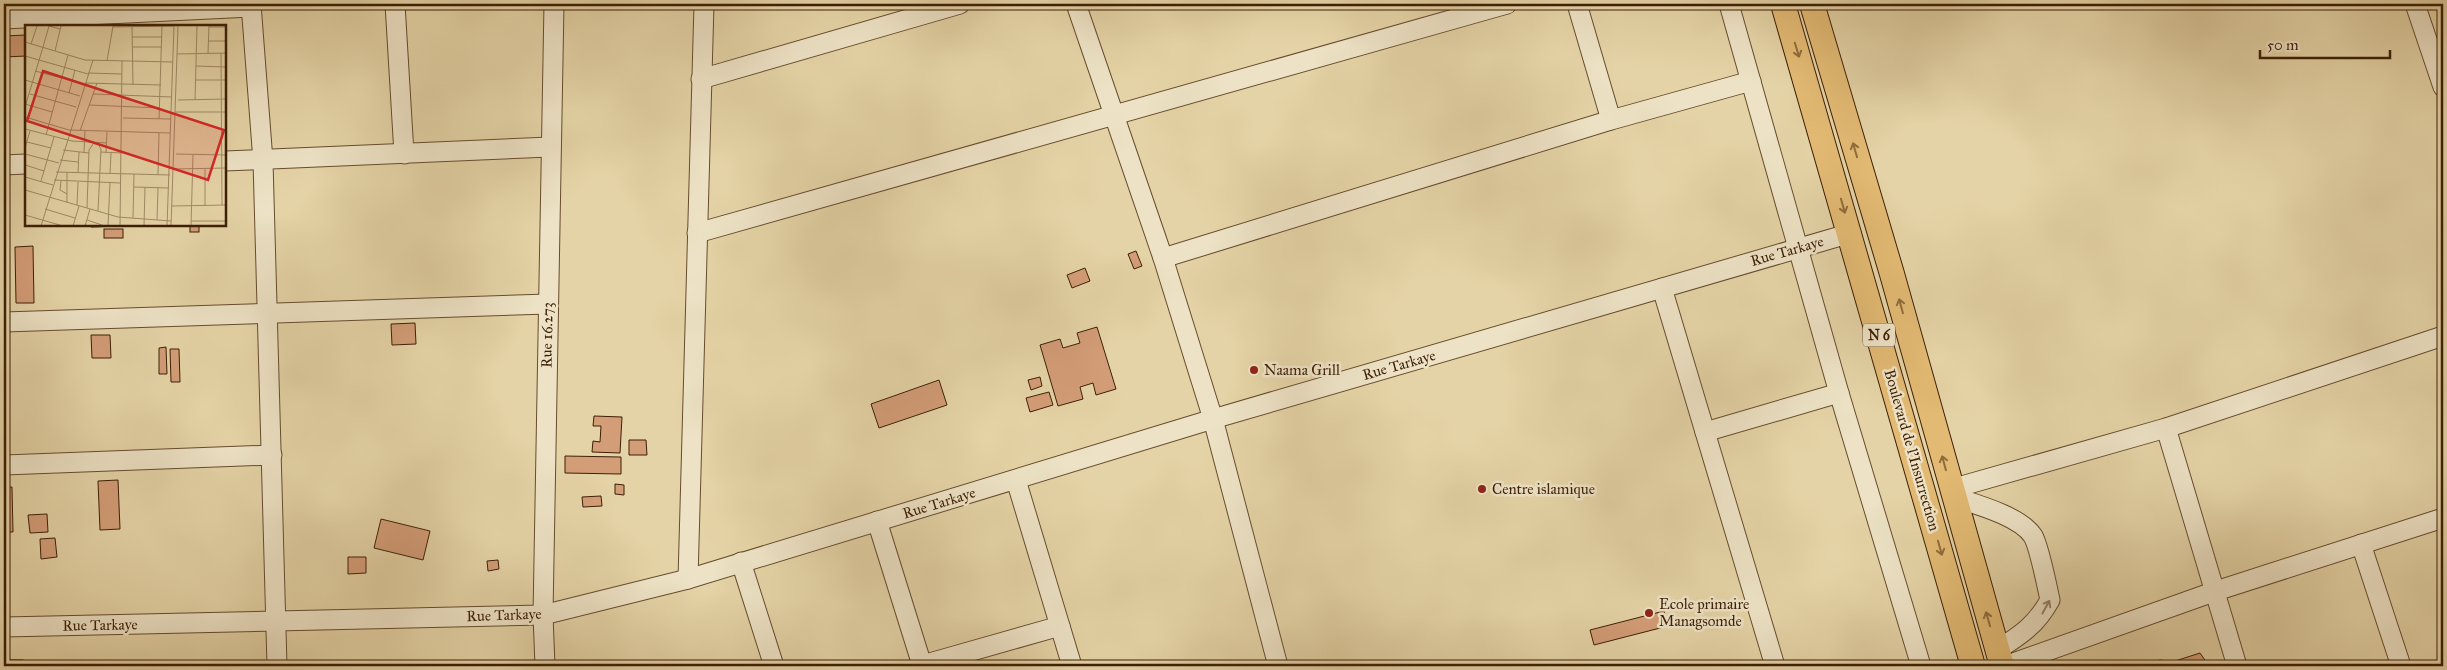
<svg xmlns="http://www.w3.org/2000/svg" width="2447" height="670" viewBox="0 0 2447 670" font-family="'IM FELL Great Primer',serif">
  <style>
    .building { fill: #d39d77; stroke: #3d1f06 }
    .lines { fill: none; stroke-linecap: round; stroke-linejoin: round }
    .minor-casing { stroke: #674c2e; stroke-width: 21 }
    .major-casing { stroke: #3d1f06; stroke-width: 26 }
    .minor { stroke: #ede2c5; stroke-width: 19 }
    .major { stroke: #e2ba73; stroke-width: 24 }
    .oneway { stroke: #906c3c }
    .oneway2 { stroke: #958066 }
    .poi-dot { fill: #8f2418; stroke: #ede2c5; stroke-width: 2 }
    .labels { text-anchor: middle; stroke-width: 5; stroke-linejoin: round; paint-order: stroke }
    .shield { fill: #ede2c5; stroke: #725a3f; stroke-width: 1 }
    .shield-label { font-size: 14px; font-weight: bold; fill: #3d1f06 }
    .street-label { font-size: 15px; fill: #3d1f06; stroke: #ede2c5 }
    .poi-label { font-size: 15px; fill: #3d1f06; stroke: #ede2c5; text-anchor: start }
    .inset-road { fill: none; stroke: #a18b66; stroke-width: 1 }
    .view { fill: #d62828; fill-opacity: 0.15; stroke: #d62828; stroke-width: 2.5 }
    .inset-edge { fill: none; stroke: #3d1f06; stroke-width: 2.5 }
  </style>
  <rect width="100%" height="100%" fill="#e4d3a6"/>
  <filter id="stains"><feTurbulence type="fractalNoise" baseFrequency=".004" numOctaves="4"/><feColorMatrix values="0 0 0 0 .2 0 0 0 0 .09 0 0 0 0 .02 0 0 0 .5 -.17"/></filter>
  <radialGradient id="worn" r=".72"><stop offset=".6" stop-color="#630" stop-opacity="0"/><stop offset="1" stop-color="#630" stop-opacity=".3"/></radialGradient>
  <g class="building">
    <path d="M26,35V56L4,57V36Z"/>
    <path d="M91,225H121V226L91,227Z"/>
    <rect x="190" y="225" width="9" height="7"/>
    <rect x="104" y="229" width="19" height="9"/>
    <path d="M33,246L34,303H16L15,247Z"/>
    <path d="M1136,251L1142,266L1134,269L1128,254Z"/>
    <path d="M1085,268L1090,281L1072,288L1067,275Z"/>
    <path d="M415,323L416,344L392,345L391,324Z"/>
    <path d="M1097,327L1116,389L1096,395L1093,383L1080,387L1083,399L1058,406L1040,345L1060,339L1063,348L1080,343L1077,333Z"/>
    <path d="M91,335H110L111,358H92Z"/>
    <path d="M166,347L167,374H159V348Z"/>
    <path d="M170,349H179L180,382H171Z"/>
    <path d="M1040,377L1042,386L1031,390L1028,380Z"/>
    <path d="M939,380L947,405L879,428L871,404Z"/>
    <path d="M1049,392L1053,405L1030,412L1026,398Z"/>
    <path d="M594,416L622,417L620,453L592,452L593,441L600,442L601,426H593Z"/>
    <path d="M629,440H646L647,455H629Z"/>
    <path d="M565,456L621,457V474L565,473Z"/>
    <path d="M118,480L120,529L100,530L98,481Z"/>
    <path d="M615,484L624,485V495L615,494Z"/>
    <path d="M4,487H12L13,532H4Z"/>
    <path d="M601,496L602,506L583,507L582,497Z"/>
    <path d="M47,514L48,532L30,533L28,515Z"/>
    <path d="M381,519L430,531L423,560L374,548Z"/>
    <path d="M55,538L57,557L41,559L40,539Z"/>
    <path d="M348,557H366V573L348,574Z"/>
    <path d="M498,560L499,569L488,571L487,561Z"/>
    <path d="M1664,611L1668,626L1594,645L1590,630Z"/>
    <path d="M2200,653L2209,666H2141L2160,660L2172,662Z"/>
    <rect x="4" y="660" width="19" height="6"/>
    <path d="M1473,661L1474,666H1449Z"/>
  </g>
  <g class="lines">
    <defs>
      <g id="minor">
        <path d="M251,4L263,161L277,666"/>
        <path d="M395,4L404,154"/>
        <path d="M1076,4L1163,258L1213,419L1278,666"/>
        <path d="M1577,4L1611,120"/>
        <path d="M1729,4L1839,393L1921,666"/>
        <path d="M2415,4L2443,87"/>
        <path d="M4,19L251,7"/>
        <path d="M701,79L960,4"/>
        <path d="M225,161L550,147"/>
        <path d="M4,165L26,164"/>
        <path d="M697,233L1507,4"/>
        <path d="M1163,258L1611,120L1751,81"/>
        <path d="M1662,288L1775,666"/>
        <path d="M4,322L548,304"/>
        <path d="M2166,428L2237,666"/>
        <path d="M1705,432L1839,393"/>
        <path d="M4,465L272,455"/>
        <path d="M1016,480L1072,666"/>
        <path d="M1951,489L2166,428L2443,336"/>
        <path d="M1954,497C1975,504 2020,516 2033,536C2039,546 2047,586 2050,600C2036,625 2021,635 1997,650"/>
        <path d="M877,521L922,665"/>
        <path d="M2361,544L2401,666"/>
        <path d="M741,562L774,666"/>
        <path d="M688,579L704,4"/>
        <path d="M4,627L543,615L688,579L1213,419L1851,233"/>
        <path d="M545,666L543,615L554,4"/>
        <path d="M919,666L1060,626"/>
        <path d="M2005,666L2216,591L2443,518"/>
      </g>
      <g id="major">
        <path d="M1783,4L1973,666"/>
        <path d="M1812,4L1892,274L2002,666"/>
      </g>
    </defs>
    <use href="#minor" class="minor-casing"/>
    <use href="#major" class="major-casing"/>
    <use href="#minor" class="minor"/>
    <use href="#major" class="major"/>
  </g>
  <defs><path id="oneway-shaft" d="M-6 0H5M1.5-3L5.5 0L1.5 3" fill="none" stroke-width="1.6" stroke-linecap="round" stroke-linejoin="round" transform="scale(1.25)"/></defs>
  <g class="oneway">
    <use href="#oneway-shaft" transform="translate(1797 50) rotate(73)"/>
    <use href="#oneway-shaft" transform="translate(1855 150) rotate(-106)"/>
    <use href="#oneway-shaft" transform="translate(1843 206) rotate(74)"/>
    <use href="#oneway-shaft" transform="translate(1901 306) rotate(-105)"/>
    <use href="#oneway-shaft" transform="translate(1944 463) rotate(-105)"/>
    <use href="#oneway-shaft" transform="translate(1940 548) rotate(74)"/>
    <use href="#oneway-shaft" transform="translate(1988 619) rotate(-106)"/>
  </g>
  <use class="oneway2" href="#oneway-shaft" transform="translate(2046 607) rotate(-61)"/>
  <g class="poi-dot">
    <circle cx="1254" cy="370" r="5"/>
    <circle cx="1482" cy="489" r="5"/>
    <circle cx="1649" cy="613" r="5"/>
  </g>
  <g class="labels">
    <rect class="shield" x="1863" y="323.5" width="32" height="23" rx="4"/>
    <g class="shield-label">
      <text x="1879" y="340">N 6</text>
    </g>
    <g class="street-label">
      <text transform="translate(1787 251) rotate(-16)" y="5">Rue Tarkaye</text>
      <text transform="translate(547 335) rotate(-89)" y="5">Rue 16.273</text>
      <text transform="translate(1399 365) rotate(-16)" y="5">Rue Tarkaye</text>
      <text transform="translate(1912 450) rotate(74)" y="5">Boulevard de l'Insurrection</text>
      <text transform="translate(939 503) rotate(-17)" y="5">Rue Tarkaye</text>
      <text transform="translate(504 615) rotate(-2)" y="5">Rue Tarkaye</text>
      <text transform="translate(100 625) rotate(-1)" y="5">Rue Tarkaye</text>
    </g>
    <g class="poi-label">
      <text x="1264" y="375">Naama Grill</text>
      <text x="1492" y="494">Centre islamique</text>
      <text x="1659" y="609">Ecole primaire<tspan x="1659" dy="17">Managsomde</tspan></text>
    </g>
  </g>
  <g transform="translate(25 25)">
    <rect width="201" height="201" fill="#e4d3a6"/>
    <path class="inset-road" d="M88,2L149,1M107,2L108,60M184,2H202M107,12H137M183,16H202M0,17L60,35L148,37M6,19L12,1M107,22H137M30,26L36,1M183,28L184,1M196,28L197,180M152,29L202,28M0,31L63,49M82,36L88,1M171,41L202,42M10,46L37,53M63,48L97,49M0,55L55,71M171,55H202M60,58L136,60M44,68L50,45M5,69L51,82M68,69L147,72M153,75L202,74M170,75L172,1M0,79L27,87M64,80L135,83M0,82L18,22L24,1L35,4M150,87H202M0,92L44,105L145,108M98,93L146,94M134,94L137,1M0,104L47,116L82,118M55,106L72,58M21,110L43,30M2,117L26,123M73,119L76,124L73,186M0,123L5,106M38,125L64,128M59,127L60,106M76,127L97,128M81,128L82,107M0,129L34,138M151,129L202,130M35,135L53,137M0,140L19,146M180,143V181M148,144L202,143M31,147L145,150M53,147L54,127M85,149L86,128M133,150L134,108M0,152L28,160M29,155L96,158M16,156L29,112M36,156L35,165L42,169M109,162L144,163M0,165L93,192L146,196M42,177V147M52,180L53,157M147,181L202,180M62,183L64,125L68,119M20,184L50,193M0,190L38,201M108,193L109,149M62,195L80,201M132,195L133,162M166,196H202M16,201L68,35M48,201L54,181M60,201L65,184M83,201L85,157M95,201L97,36M119,201L120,162M142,201L149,1M146,201L153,1M166,201L168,130"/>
    <path class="view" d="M18,46L199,105L183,155L2,96Z"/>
    <rect width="201" height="201" class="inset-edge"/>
  </g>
  <rect width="2447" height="670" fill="none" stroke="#e4d3a6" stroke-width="20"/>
  <rect x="5" y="5" width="2437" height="660" fill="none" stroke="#3d1f06" stroke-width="2.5"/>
  <rect x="10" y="10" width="2427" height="650" fill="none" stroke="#3d1f06"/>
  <path d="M2260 50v8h130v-8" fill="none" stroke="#3d1f06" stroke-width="2.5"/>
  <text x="2267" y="50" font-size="15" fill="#3d1f06" stroke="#ede2c5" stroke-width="4" paint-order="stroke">50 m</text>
  <rect width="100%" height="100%" filter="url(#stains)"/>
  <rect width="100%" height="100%" fill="url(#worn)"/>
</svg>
